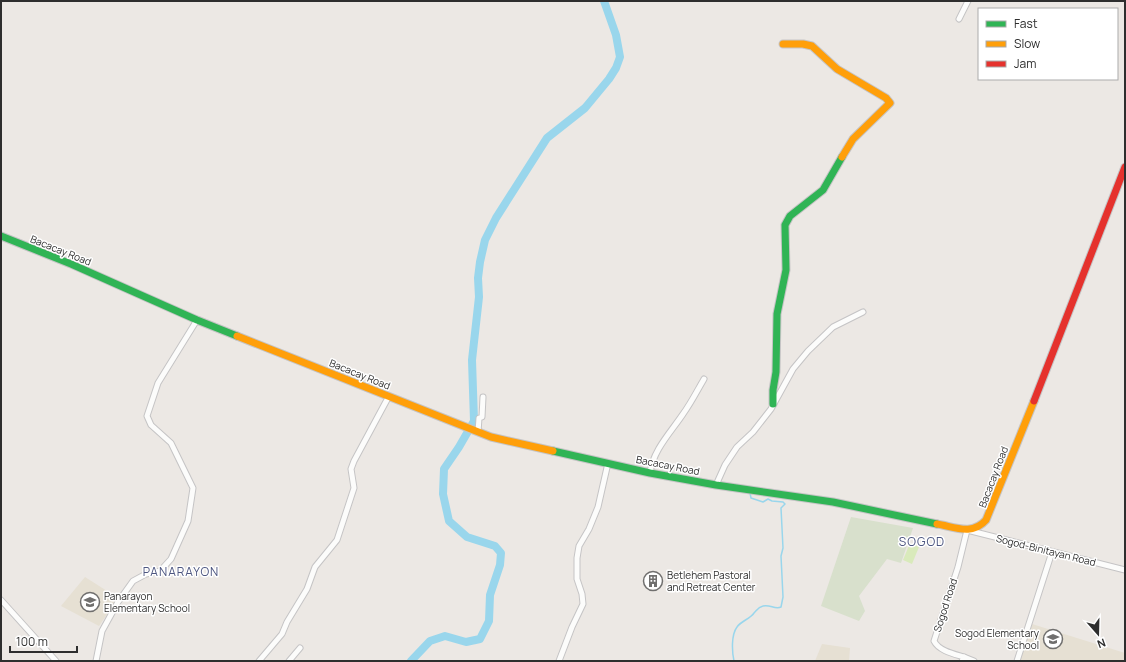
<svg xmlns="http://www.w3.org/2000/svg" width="1126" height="662" viewBox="0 0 1126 662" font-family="Manrope,sans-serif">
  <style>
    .education { fill: #e6e0d3 }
    .cemetery { fill: #d8e0cc }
    .pitch { fill: #d9eabb }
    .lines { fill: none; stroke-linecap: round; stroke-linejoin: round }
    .stream { stroke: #99d6ec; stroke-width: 1.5 }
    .river { stroke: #99d6ec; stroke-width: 8 }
    .street-casing { stroke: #c5c4c5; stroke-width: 7 }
    .fast-casing { stroke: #c5c4c5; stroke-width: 9 }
    .slow-casing { stroke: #c5c4c5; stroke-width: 9 }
    .jam-casing { stroke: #c5c4c5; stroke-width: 9 }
    .street { stroke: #fcfcfb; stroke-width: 5 }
    .fast { stroke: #30b455; stroke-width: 7 }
    .slow { stroke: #ff9f0a; stroke-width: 7 }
    .jam { stroke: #e5322d; stroke-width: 7 }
    .labels { text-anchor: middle; stroke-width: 3; stroke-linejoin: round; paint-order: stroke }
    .street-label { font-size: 10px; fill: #2e2e2e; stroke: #fff }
    .poi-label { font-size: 10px; fill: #2e2e2e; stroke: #fff; text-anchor: start }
    .quarter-label { font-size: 12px; letter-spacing: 1px; fill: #4d5680; stroke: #fff }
  </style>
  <rect width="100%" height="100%" fill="#ece8e4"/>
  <g class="education">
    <path d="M85,577L118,598L99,626L61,606Z"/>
    <path d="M1032,624L1125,653V661H1020Z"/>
    <path d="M822,644L850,648L849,661H815Z"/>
  </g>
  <path class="cemetery" d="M851,517L913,528L901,563L887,559L859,596L865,611L859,621L821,606Z"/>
  <path class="pitch" d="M910,543L919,547L912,564L903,560Z"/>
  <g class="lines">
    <path class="stream" d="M734,661C732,652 731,635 737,627C741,621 750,619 754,613C757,610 758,607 763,606C770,604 775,610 781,607L783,597L781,556L783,548L781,508L785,504L783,502L772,501L768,499L763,502L751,498L750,493"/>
    <path class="river" d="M411,661L430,641L445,636L466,642L480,639L489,621L490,595L500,565L501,553L495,546L467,537L449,521L443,494L444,469L459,447L474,421L472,360L479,297L478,278L480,262L485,240L496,218L547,138L585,108L609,79L616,68L620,57L616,35L604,1"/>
    <defs>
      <g id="street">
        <path d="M959,19L968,1"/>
        <path d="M478,432L479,418L482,417L483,397"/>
        <path d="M650,473C653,450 671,432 683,414C691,403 697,391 704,379"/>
        <path d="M716,485L725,465L737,447L753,432L771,409L793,369L808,351L833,327L863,312"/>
        <path d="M1,600L56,661"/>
        <path d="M964,657L974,661"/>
        <path d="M96,661L102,631L118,602L133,581L146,574L160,571L171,559L188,521L193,488L171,443L151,425L147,416L158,383L197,320"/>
        <path d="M259,661L282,634L287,622L307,589L315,567L337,540L354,488L351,469L354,461L389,396"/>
        <path d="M289,661L300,648"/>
        <path d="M559,661L572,627L583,604L582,594L577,579V558L579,546L589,529L598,507L608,463"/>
        <path d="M962,661L964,657C954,654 939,651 934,641L958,567L967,530L1125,570"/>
        <path d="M1017,661L1052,552"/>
      </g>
      <g id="fast">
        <path d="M1,236L71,264L197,320L237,336"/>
        <path d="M773,404V390L776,372L777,314L786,270L785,225L790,216L823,190L842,157"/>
        <path d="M553,451L650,473L716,485L833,502L937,524"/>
      </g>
      <g id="slow">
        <path d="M783,44H803L812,46L837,69L886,98L890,103L853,139L842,157"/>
        <path d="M237,336L491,437L553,451"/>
        <path d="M937,524C955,527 972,536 986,520L1034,401"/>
      </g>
      <path id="jam" d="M1034,401L1125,167"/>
    </defs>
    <use href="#street" class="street-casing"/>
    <use href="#fast" class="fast-casing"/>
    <use href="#slow" class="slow-casing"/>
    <use href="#jam" class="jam-casing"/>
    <use href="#street" class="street"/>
    <use href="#fast" class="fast"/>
    <use href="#slow" class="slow"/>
    <use href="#jam" class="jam"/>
  </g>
  <defs>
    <symbol id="building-ring" viewBox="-11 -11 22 22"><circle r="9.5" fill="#fff" stroke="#706f6e" stroke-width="1.5"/><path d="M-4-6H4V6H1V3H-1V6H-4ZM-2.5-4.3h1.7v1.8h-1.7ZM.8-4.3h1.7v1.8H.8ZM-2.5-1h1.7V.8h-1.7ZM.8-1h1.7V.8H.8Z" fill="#706f6e"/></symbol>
    <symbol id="school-ring" viewBox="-11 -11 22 22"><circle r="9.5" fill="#fff" stroke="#706f6e" stroke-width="1.5"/><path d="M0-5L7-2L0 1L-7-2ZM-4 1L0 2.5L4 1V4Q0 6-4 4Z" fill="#706f6e"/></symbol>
  </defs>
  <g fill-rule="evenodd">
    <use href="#building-ring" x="642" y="570" width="22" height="22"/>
    <use href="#school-ring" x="79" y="591" width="22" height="22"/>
    <use href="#school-ring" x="1042" y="628" width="22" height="22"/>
  </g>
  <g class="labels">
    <g class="street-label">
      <text transform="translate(61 250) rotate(22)" y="4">Bacacay Road</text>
      <text transform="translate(360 374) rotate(22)" y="4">Bacacay Road</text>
      <text transform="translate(668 465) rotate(11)" y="4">Bacacay Road</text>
      <text transform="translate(993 477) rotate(-69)" y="4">Bacacay Road</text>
      <text transform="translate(1046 550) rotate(14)" y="4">Sogod-Binitayan Road</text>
      <text transform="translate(945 605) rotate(-72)" y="4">Sogod Road</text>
    </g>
    <g class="poi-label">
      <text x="667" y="579">Betlehem Pastoral<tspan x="667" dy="12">and Retreat Center</tspan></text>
      <text x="104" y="600">Panarayon<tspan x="104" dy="12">Elementary School</tspan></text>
      <text x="1039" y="637" text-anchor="end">Sogod Elementary<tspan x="1039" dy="12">School</tspan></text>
    </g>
    <g class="quarter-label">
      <text x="922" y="546">SOGOD</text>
      <text x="181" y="576">PANARAYON</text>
    </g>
  </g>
  <rect width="1126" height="662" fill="none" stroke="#2e2e2e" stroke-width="4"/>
  <rect x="978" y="8" width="140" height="72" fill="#ffffff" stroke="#ababab"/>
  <rect x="986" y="21" width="20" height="6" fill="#30b455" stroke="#ababab"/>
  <text x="1014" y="28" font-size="12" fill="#2e2e2e">Fast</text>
  <rect x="986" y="41" width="20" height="6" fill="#ff9f0a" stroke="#ababab"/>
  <text x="1014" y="48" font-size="12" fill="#2e2e2e">Slow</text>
  <rect x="986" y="61" width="20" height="6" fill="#e5322d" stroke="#ababab"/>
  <text x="1014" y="68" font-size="12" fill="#2e2e2e">Jam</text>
  <g transform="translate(1098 634) rotate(160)" stroke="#ffffff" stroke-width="3" paint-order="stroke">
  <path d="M0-3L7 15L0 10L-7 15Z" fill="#2e2e2e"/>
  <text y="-6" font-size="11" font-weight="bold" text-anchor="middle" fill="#2e2e2e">N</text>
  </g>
  <path d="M10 646v6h67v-6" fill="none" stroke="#2e2e2e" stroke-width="2"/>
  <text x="16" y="646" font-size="12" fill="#2e2e2e" stroke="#ffffff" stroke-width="3" paint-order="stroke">100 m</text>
</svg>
